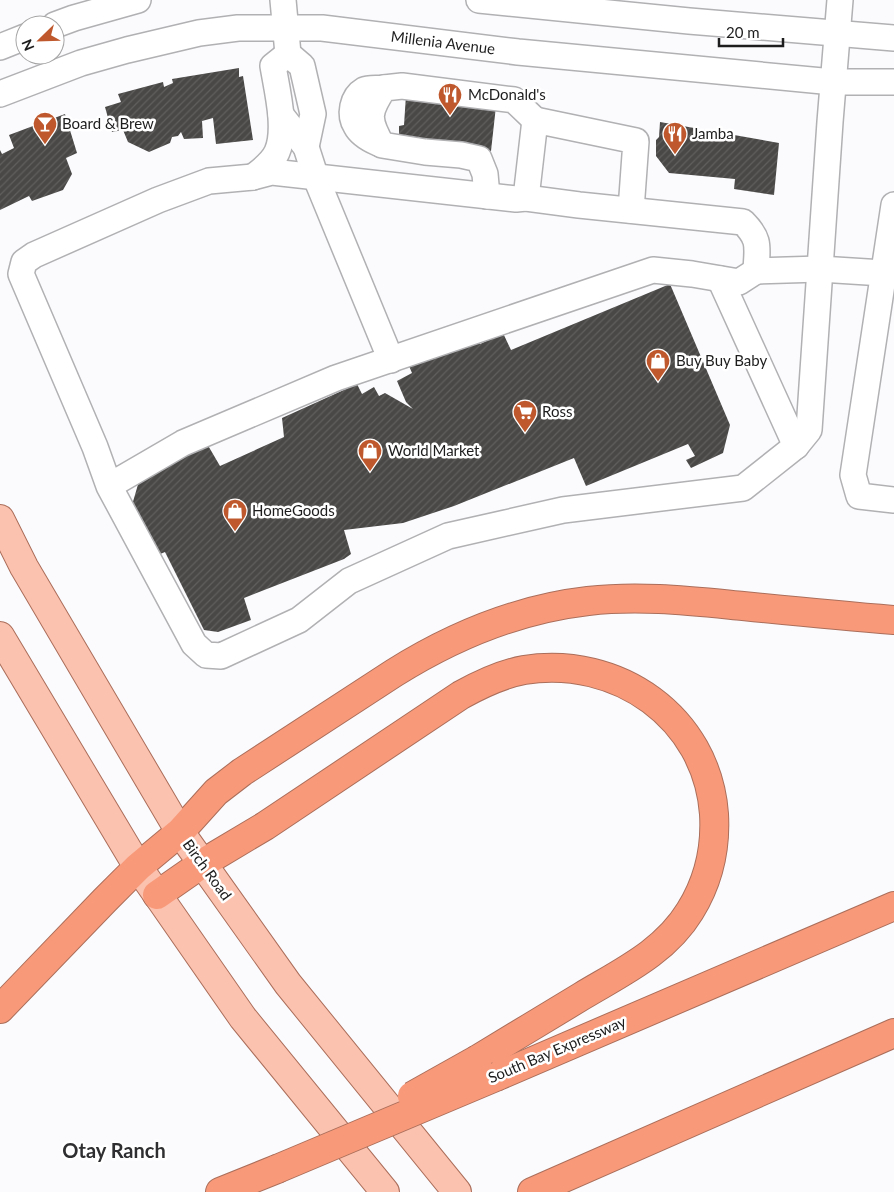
<svg xmlns="http://www.w3.org/2000/svg" width="894" height="1192" viewBox="0 0 894 1192" font-family="Lato,sans-serif">
  <style>
    .building { fill: url(#building-hatch) }
    .lines { fill: none; stroke-linecap: round; stroke-linejoin: round }
    .minor-casing { stroke: #b1b1b4; stroke-width: 28 }
    .major-casing { stroke: #ab6e5a; stroke-width: 30 }
    .highway-casing { stroke: #ab6e5a; stroke-width: 30 }
    .minor { stroke: #fff; stroke-width: 25 }
    .major { stroke: #fbc2af; stroke-width: 28 }
    .highway { stroke: #f89a7a; stroke-width: 28 }
    .highway-bridge-casing { stroke: #ab6e5a; stroke-width: 30; stroke-linecap: butt }
    .highway-bridge { stroke: #f89a7a; stroke-width: 28 }
    .labels { text-anchor: middle; stroke-width: 5; stroke-linejoin: round; paint-order: stroke }
    .street-label { font-size: 15px; fill: #1d1d1e; stroke: #fff }
    .poi-label { font-size: 15px; fill: #1d1d1e; stroke: #fff; text-anchor: start }
    .district-label { font-size: 20px; font-weight: bold; fill: #2f2f31; stroke: #fff }
  </style>
  <defs>
    <pattern id="building-hatch" width="6" height="6" patternUnits="userSpaceOnUse" patternTransform="scale(1.25)"><rect width="6" height="6" fill="#4a4846"/><path d="M-1 1l2-2M0 6l6-6M5 7l2-2" fill="none" stroke="#615f5e"/></pattern>
  </defs>
  <rect width="100%" height="100%" fill="#fbfbfe"/>
  <g class="building">
    <path d="M239,68V77L243,76L253,140L216,144L213,118L202,121L203,138L184,139L181,132L178,136L172,137L170,143L149,152L128,142L123,130L112,132L105,107L121,102L118,94L163,82L164,87L173,83L172,79Z"/>
    <path d="M406,95L496,106L491,151L399,139V126L404,125Z"/>
    <path d="M65,114L77,153L66,158L72,174L63,190L32,201L29,196L0,210V150L2,154L14,148L9,135Z"/>
    <path d="M660,122L779,143L774,195L734,189L735,179L669,173L656,156V140L659,137Z"/>
    <path d="M670,284L730,425L723,453L691,468L686,460L695,456L688,444L586,486L574,458L454,506L403,523L344,530L351,554L344,559L244,598L251,620L218,632L204,630L165,552L153,557L130,512L139,481L206,442L220,466L284,437L282,418L357,384L362,394L374,387L379,396L385,393L413,409L406,402L397,381L412,373L409,366L477,337L480,344L503,333L511,350Z"/>
  </g>
  <g class="lines">
    <defs>
      <g id="minor">
        <path d="M283,0L288,54L302,66L313,114L306,147"/>
        <path d="M479,0L689,21L894,38"/>
        <path d="M55,25L74,18L138,0"/>
        <path d="M0,47L25,37"/>
        <path d="M0,94L81,63L127,50L199,33L238,28H322L518,52L833,82H894"/>
        <path d="M281,115L306,147L316,178L391,360"/>
        <path d="M378,143C371,140 360,134 356,126C349,115 352,97 364,90C369,88 378,89 384,88"/>
        <path d="M253,177C262,170 272,163 277,152C287,129 277,90 273,66L288,54"/>
        <path d="M487,196L485,174L479,159L461,155L425,152L382,145C367,119 368,112 384,88L402,86L514,100L535,120"/>
        <path d="M526,198L535,120L636,141L631,210"/>
        <path d="M894,205L853,475L859,496L894,500"/>
        <path d="M756,271L820,269L883,273"/>
        <path d="M720,279L796,446"/>
        <path d="M109,486L183,443L336,378L653,270L692,274L739,282L756,271C757,247 761,240 743,222L579,205L526,198L516,199L272,172L253,177L209,181L158,200L34,255L24,262L21,274L95,447L109,486L194,644L206,655L221,656L299,620L349,581L448,536L563,510L743,488L796,446L809,430L830,122L840,0"/>
      </g>
      <g id="major">
        <path d="M0,519L24,567L180,832L288,984L457,1192"/>
        <path d="M0,636L138,867L243,1018L385,1192"/>
      </g>
      <g id="highway">
        <path d="M157,895L203,863L265,826L461,695C481,684 502,674 524,670C617,655 707,717 714,814C716,848 708,882 690,911C665,952 622,972 582,996C547,1017 513,1038 478,1059"/>
        <path d="M0,1009L105,900L138,867L180,832L216,792L242,772L394,673C453,636 518,609 588,601C640,595 691,601 743,606C793,611 844,616 894,620"/>
        <path d="M498,1076L894,906"/>
        <path d="M220,1192L277,1169"/>
        <path d="M532,1192L894,1033"/>
      </g>
    </defs>
    <use href="#minor" class="minor-casing"/>
    <use href="#major" class="major-casing"/>
    <use href="#highway" class="highway-casing"/>
    <use href="#minor" class="minor"/>
    <use href="#major" class="major"/>
    <use href="#highway" class="highway"/>
    <defs>
      <g id="highway-bridge">
        <path d="M412,1096L478,1059"/>
        <path d="M277,1169L498,1076"/>
      </g>
    </defs>
    <use href="#highway-bridge" class="highway-bridge-casing"/>
    <use href="#highway-bridge" class="highway-bridge"/>
  </g>
  <defs>
    <symbol id="restaurant-pin" viewBox="-11 -11 22 30"><path d="M0 17L-7.5 6A9.5 9.5 0 1 1 7.5 6Z" fill="#bf592d" stroke="#fff"/><path d="M-5-6h1v4h1v-4h1v4h1v-4h1v5L-1.5 .5V6h-2V.5L-5-1ZM5-6V6H3V1.5H1.5Q1.5-4 5-6Z" fill="#fff"/></symbol>
    <symbol id="bar-pin" viewBox="-11 -11 22 30"><path d="M0 17L-7.5 6A9.5 9.5 0 1 1 7.5 6Z" fill="#bf592d" stroke="#fff"/><path d="M-6-5H6L.8 .8V4.5H3.5V6h-7V4.5H-.8V.8Z" fill="#fff"/></symbol>
    <symbol id="shop-pin" viewBox="-11 -11 22 30"><path d="M0 17L-7.5 6A9.5 9.5 0 1 1 7.5 6Z" fill="#bf592d" stroke="#fff"/><path d="M-5-2.5h2.3a2.7 3.5 0 0 1 5.4 0H5L5.5 6h-11ZM-1.5-2.5h3a1.5 2.3 0 0 0-3 0Z" fill="#fff"/></symbol>
    <symbol id="supermarket-pin" viewBox="-11 -11 22 30"><path d="M0 17L-7.5 6A9.5 9.5 0 1 1 7.5 6Z" fill="#bf592d" stroke="#fff"/><path d="M-6-5.5h2.5l.6 2H6L4.5 2H-2.5L-4.4-4H-6ZM-1.5 3.2a1.3 1.3 0 1 0 .1 0ZM3 3.2a1.3 1.3 0 1 0 .1 0Z" fill="#fff"/></symbol>
  </defs>
  <g fill-rule="evenodd">
    <use href="#restaurant-pin" x="436" y="81" width="28" height="38"/>
    <use href="#bar-pin" x="31" y="110" width="28" height="38"/>
    <use href="#restaurant-pin" x="661" y="120" width="28" height="38"/>
    <use href="#shop-pin" x="644" y="347" width="28" height="38"/>
    <use href="#supermarket-pin" x="511" y="398" width="28" height="38"/>
    <use href="#shop-pin" x="356" y="437" width="28" height="38"/>
    <use href="#shop-pin" x="221" y="497" width="28" height="38"/>
  </g>
  <g class="labels">
    <g class="street-label">
      <text transform="translate(443 43) rotate(7)" y="5">Millenia Avenue</text>
      <text transform="translate(207 870) rotate(54)" y="5">Birch Road</text>
      <text transform="translate(557 1050) rotate(-23)" y="5">South Bay Expressway</text>
    </g>
    <g class="poi-label">
      <text x="468" y="100">McDonald's</text>
      <text x="62" y="129">Board &amp; Brew</text>
      <text x="692" y="139">Jamba</text>
      <text x="676" y="366">Buy Buy Baby</text>
      <text x="542" y="417">Ross</text>
      <text x="388" y="456">World Market</text>
      <text x="252" y="516">HomeGoods</text>
    </g>
    <g class="district-label">
      <text x="114" y="1158">Otay Ranch</text>
    </g>
  </g>
  <g transform="translate(40 40) rotate(247)"><circle r="24" fill="#ffffff" stroke="#a5a5a5"/>
  <path d="M0-4L9 19L0 12L-9 19Z" fill="#bf592d"/>
  <text y="-8" font-size="14" font-weight="bold" text-anchor="middle" fill="#1d1d1e">N</text>
  </g>
  <path d="M719 38v8h64v-8" fill="none" stroke="#1d1d1e" stroke-width="2.5"/>
  <text x="726" y="38" font-size="15" fill="#1d1d1e" stroke="#ffffff" stroke-width="4" paint-order="stroke">20 m</text>
</svg>
